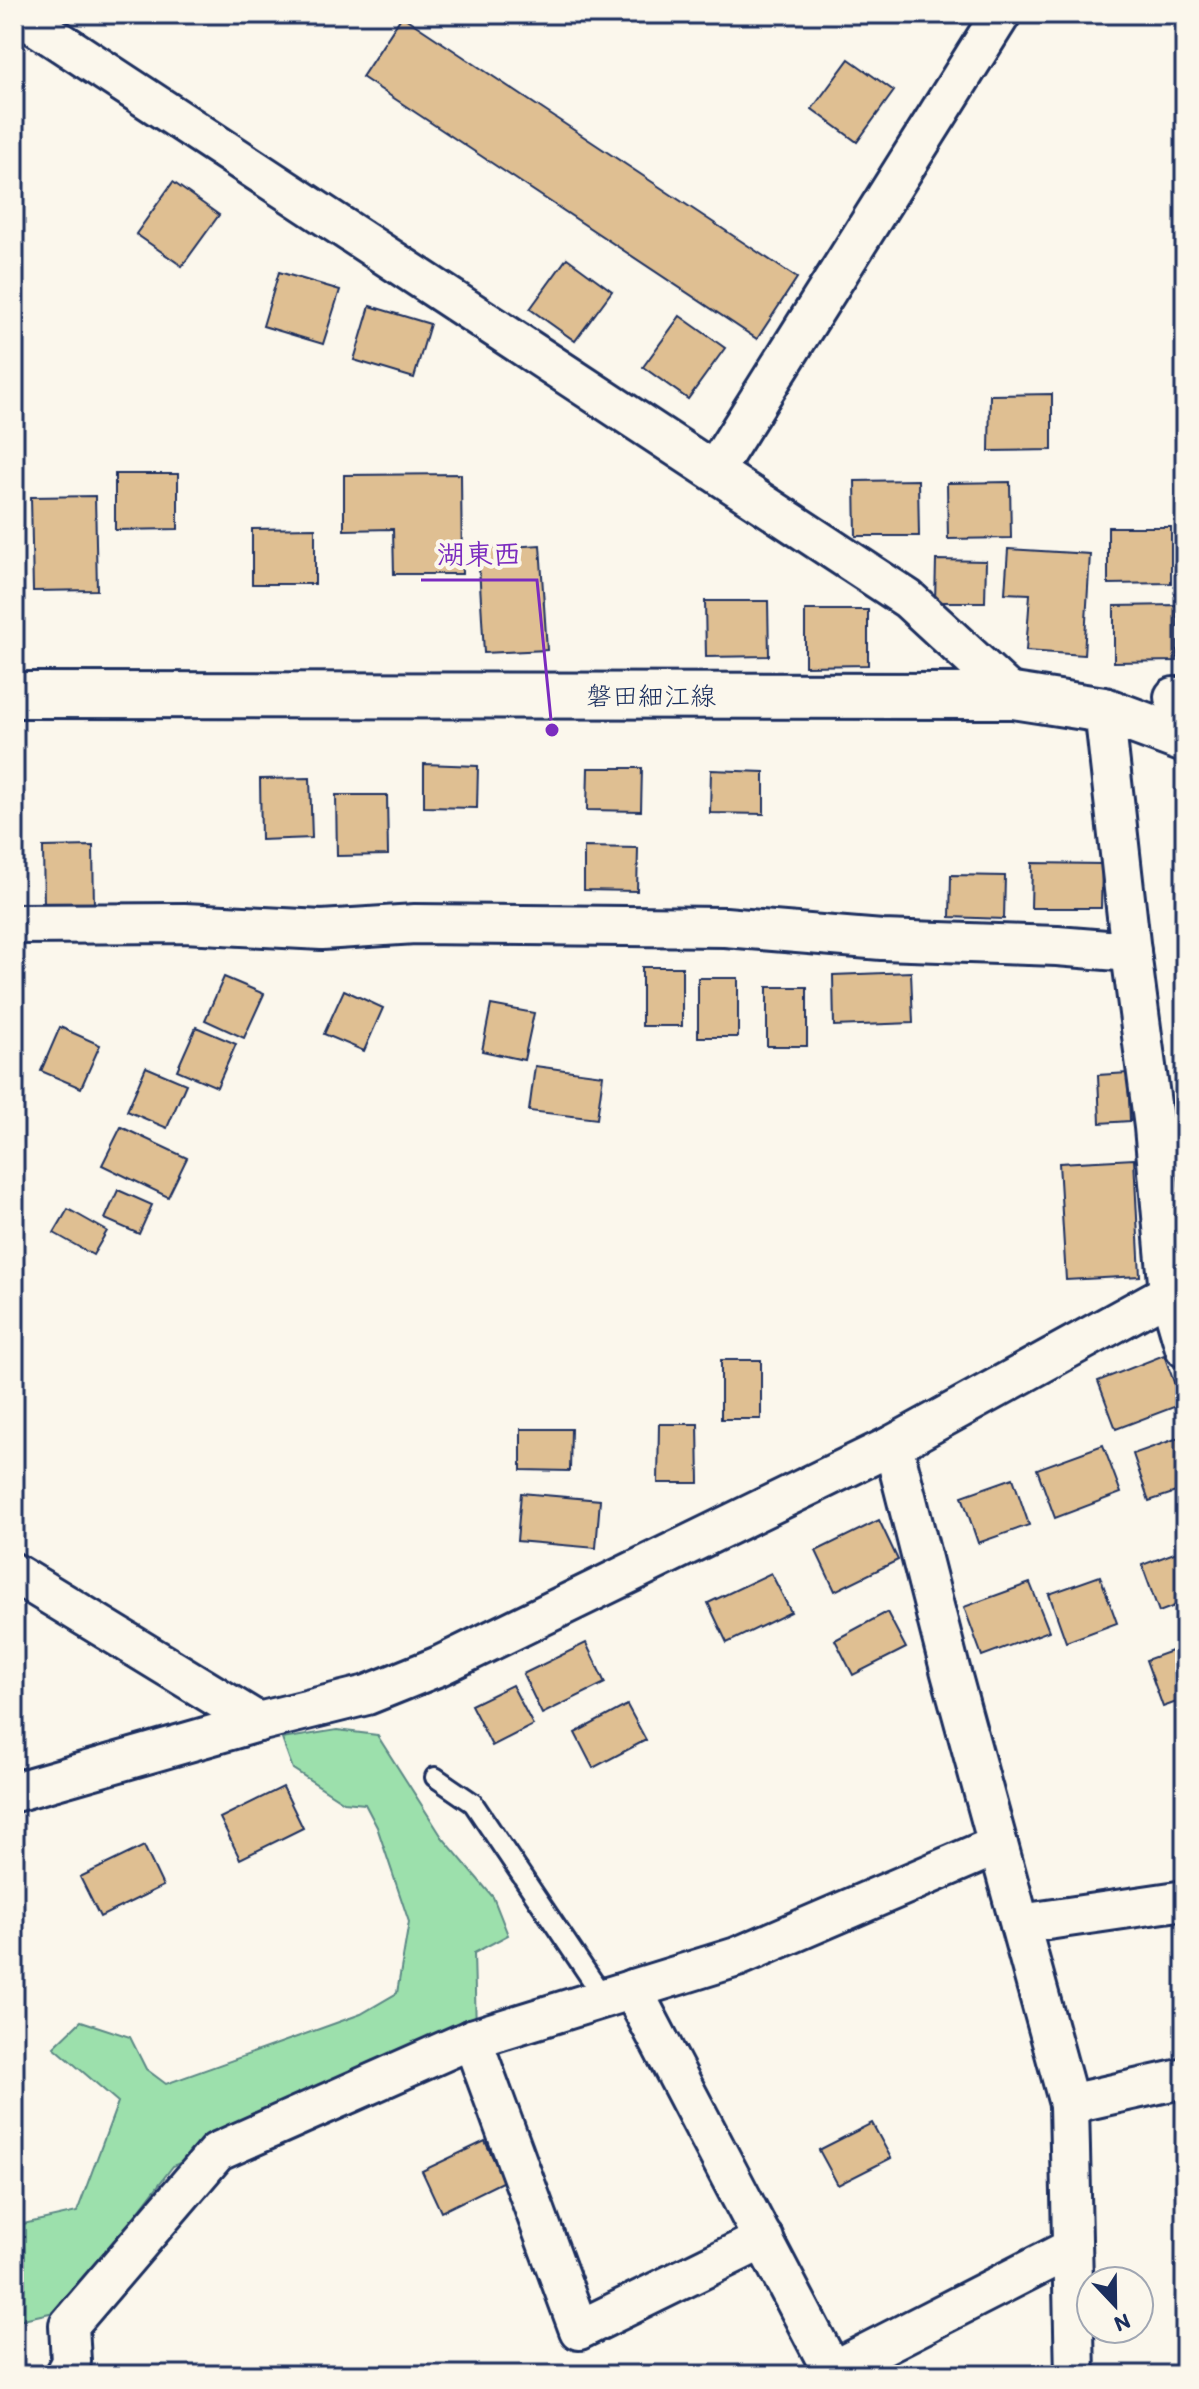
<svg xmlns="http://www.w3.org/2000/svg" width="1199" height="2389" viewBox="0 0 1199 2389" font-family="Itim,'Klee One',sans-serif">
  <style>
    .green { fill: #9ce0ac; stroke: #5c8885; stroke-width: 2 }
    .building { fill: #dfbf92; stroke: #1b2f5e; stroke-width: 2 }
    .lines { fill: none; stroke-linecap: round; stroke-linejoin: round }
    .service-casing { stroke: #1b2f5e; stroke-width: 24 }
    .minor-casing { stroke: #1b2f5e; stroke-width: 44 }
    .secondary-casing { stroke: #1b2f5e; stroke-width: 50 }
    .service { stroke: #fbf7ec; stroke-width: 18 }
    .minor { stroke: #fbf7ec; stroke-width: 38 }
    .secondary { stroke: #fbf7ec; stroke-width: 44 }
    .labels { text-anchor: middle; stroke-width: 8; stroke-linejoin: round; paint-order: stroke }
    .street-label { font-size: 26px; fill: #1b2f5e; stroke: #fbf7ec }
    .leader { fill: none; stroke: #7b2cbf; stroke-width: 3 }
    .callout-dot { fill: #7b2cbf; stroke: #fbf7ec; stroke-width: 3 }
    .callout-label { font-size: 28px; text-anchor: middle; font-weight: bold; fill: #7b2cbf; stroke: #fbf7ec; stroke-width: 8; stroke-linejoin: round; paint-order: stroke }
  </style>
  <rect width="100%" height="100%" fill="#fbf7ec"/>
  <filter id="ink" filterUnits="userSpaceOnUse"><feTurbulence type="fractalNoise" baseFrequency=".0125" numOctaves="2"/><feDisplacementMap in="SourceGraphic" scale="16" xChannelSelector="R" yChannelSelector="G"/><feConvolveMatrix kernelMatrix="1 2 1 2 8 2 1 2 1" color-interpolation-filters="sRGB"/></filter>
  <g filter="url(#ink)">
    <path class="green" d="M337,1730L377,1735L442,1837L493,1897L508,1935L474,1953L476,2030L386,2065L173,2166L63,2310L14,2321V2226L77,2212L118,2102L54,2047L81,2021L130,2037L146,2069L166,2084L361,2014L397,1993L409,1922L377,1827L365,1804L344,1802L293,1769L282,1739Z"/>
    <g class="building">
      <path d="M402,16L797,278L757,339L362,77Z"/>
      <path d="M849,59L894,91L857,142L812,109Z"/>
      <path d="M173,182L219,215L182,266L136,234Z"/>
      <path d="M567,258L612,291L575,341L530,309Z"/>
      <path d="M279,272L340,290L323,344L263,326Z"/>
      <path d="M370,306L430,324L414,378L354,360Z"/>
      <path d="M680,316L725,348L688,399L643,367Z"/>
      <path d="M1052,394V450L989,451L990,395Z"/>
      <path d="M115,474H178V529L115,530Z"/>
      <path d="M461,474L462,574H394L393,529L344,530V475Z"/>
      <path d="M918,480L919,536H856L855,481Z"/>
      <path d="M1010,482L1011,538L948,539L947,483Z"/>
      <path d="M95,496L97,590L33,591L31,497Z"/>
      <path d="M1108,527H1171V583L1108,584Z"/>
      <path d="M315,528V584H252V529Z"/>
      <path d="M540,545L547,650L484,653L478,549Z"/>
      <path d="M1008,549L1090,554L1084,655L1026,651L1030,594L1005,593Z"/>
      <path d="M936,560L986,561L985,602H935Z"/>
      <path d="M705,601H768L769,656L706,657Z"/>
      <path d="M1177,605V661L1114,662V606Z"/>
      <path d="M805,610H868V665L805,666Z"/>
      <path d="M424,764L478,766L477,808L424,807Z"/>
      <path d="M588,768H642L641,811L587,810Z"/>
      <path d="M711,770L764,772V814L710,813Z"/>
      <path d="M310,778L312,838L261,840L260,779Z"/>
      <path d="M336,795H387L388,855L337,856Z"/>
      <path d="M93,846L94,907H44L43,847Z"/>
      <path d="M584,847L638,848L637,891L584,890Z"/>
      <path d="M1032,863L1102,864L1101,908H1031Z"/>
      <path d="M951,875L1005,876L1004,919L950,917Z"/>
      <rect x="642" y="967" width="40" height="59"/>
      <path d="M911,972L913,1023L834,1026L833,975Z"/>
      <path d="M224,977L264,994L244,1038L205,1020Z"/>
      <rect x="698" y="978" width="40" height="59"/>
      <rect x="767" y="987" width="40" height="59"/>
      <path d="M344,990L383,1008L364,1051L324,1034Z"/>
      <path d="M491,1005L534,1013L524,1060L482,1051Z"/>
      <path d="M60,1027L100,1045L81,1088L41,1071Z"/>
      <path d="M196,1027L236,1044L217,1087L177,1070Z"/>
      <path d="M535,1066L603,1075L597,1119L529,1111Z"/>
      <path d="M146,1067L186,1084L167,1128L127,1111Z"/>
      <path d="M1128,1073L1130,1121L1100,1123L1098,1075Z"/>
      <path d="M121,1127L187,1158L168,1197L102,1165Z"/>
      <path d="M1134,1159L1140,1276L1066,1280L1059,1163Z"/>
      <path d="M118,1190L152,1205L139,1234L105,1219Z"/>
      <path d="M68,1209L107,1231L93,1255L54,1233Z"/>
      <path d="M1164,1355L1182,1404L1116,1429L1098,1381Z"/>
      <rect x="721" y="1360" width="40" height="59"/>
      <path d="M659,1424H698L699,1483H658Z"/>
      <path d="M521,1429H571L570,1471L521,1470Z"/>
      <path d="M1184,1436L1185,1489L1149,1501L1133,1454Z"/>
      <path d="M1103,1445L1121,1493L1055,1518L1037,1469Z"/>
      <path d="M1013,1478L1029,1525L978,1543L962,1496Z"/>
      <path d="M521,1493L600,1500L596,1548L517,1541Z"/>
      <path d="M879,1520L898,1560L835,1591L816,1551Z"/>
      <path d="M1185,1549V1602L1159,1612L1142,1565Z"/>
      <path d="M771,1573L791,1612L727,1643L708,1603Z"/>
      <path d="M1100,1576L1117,1623L1066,1642L1049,1594Z"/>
      <path d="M1030,1583L1049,1631L982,1656L964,1607Z"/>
      <path d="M887,1612L906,1648L853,1675L835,1640Z"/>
      <path d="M586,1643L605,1683L542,1714L523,1674Z"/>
      <path d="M1185,1646V1699L1163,1707L1146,1660Z"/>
      <path d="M512,1685L533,1725L492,1746L471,1705Z"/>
      <path d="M627,1705L646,1740L593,1768L575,1733Z"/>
      <path d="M283,1787L303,1828L240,1859L220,1818Z"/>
      <path d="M144,1846L163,1886L100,1917L80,1877Z"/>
      <path d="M872,2123L891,2158L838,2185L819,2150Z"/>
      <path d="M485,2141L504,2181L441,2212L422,2171Z"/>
    </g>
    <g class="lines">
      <defs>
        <path id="service" d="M435,1777L473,1803L604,1998"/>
        <g id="minor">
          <path d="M18,14L908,599L1013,696"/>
          <path d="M714,471L1001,14"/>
          <path d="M1174,697H1185"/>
          <path d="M14,924L184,923L322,930L415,924L725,927L882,940L1057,946L1131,952L1104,710"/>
          <path d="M1131,952L1154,1127L1169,1293L1185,1285"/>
          <path d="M893,1445L951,1673L1069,2104L1075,2375"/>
          <path d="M14,1573L258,1722"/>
          <path d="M14,1792L258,1722L367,1695L439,1666L893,1445L1169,1293L1185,1348"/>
          <path d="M1020,1924L1185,1900"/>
          <path d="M632,1989L832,2371"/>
          <path d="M472,2039L579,2330L764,2239"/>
          <path d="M1069,2104L1185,2078"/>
          <path d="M64,2375L71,2362L69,2325L217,2152L472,2039L737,1957L998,1845"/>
          <path d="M824,2375L1072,2248"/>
        </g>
        <path id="secondary" d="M14,695L1013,696L1104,710L1185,740"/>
      </defs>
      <use href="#service" class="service-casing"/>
      <use href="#minor" class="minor-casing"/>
      <use href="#secondary" class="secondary-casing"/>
      <use href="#service" class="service"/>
      <use href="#minor" class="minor"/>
      <use href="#secondary" class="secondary"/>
    </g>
  </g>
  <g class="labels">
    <g class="street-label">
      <text x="651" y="705">磐田細江線</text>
    </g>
  </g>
  <path class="leader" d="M552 730L537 580H421"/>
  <circle class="callout-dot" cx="552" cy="730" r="8"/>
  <g class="callout-label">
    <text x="479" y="564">湖東西</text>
  </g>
  <rect width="1199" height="2389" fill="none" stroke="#fbf7ec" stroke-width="48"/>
  <rect x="24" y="24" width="1151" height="2341" fill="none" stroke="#1b2f5e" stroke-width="3" filter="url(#ink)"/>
  <g transform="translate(1115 2305) rotate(158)"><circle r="38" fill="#fbf7ec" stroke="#a1a7b3" stroke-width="2"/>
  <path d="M0-6L14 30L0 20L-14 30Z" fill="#1b2f5e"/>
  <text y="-12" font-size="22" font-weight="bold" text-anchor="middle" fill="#1b2f5e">N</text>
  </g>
</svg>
